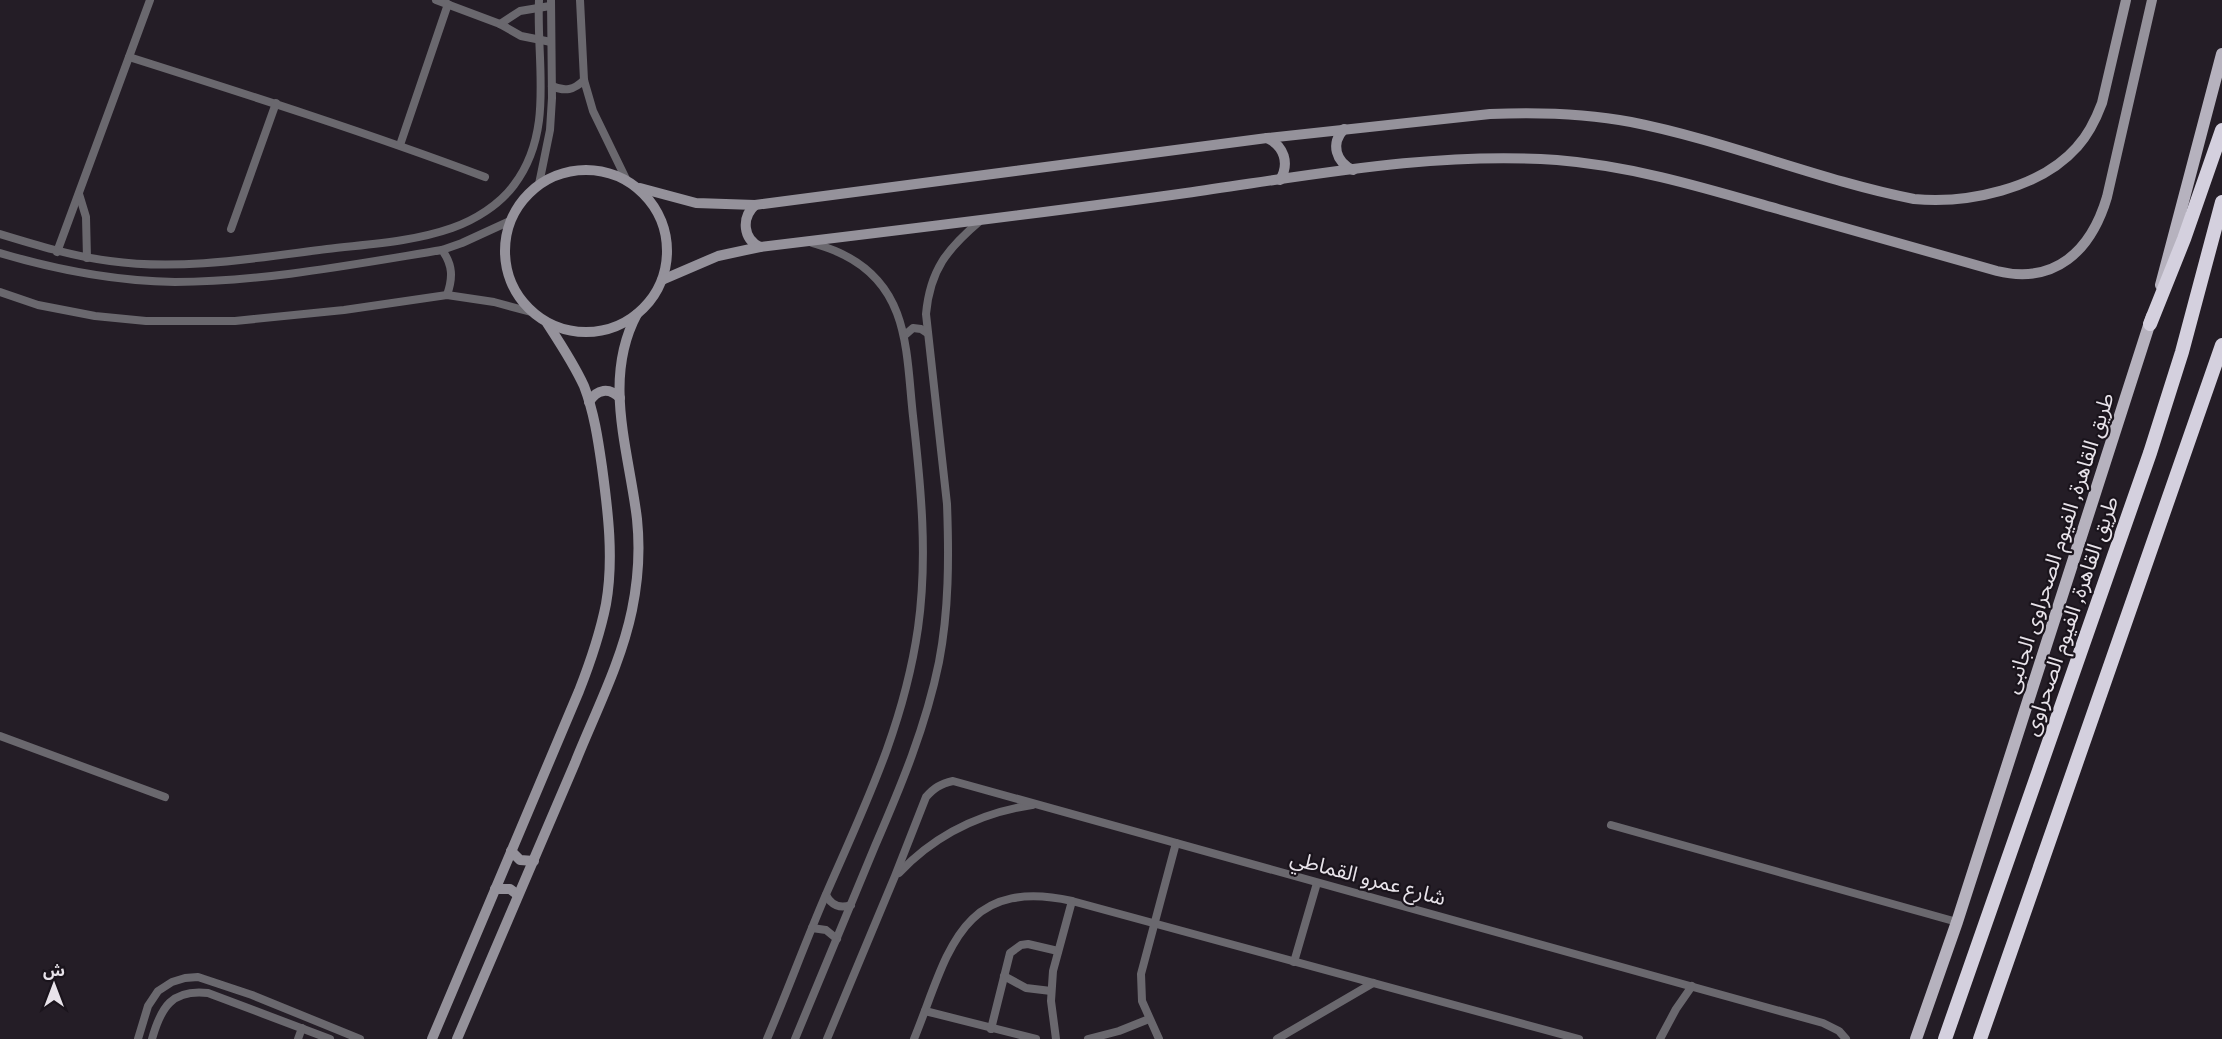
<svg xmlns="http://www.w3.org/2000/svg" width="2222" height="1039" viewBox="0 0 2222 1039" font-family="'IBM Plex Sans','Noto Sans Arabic',sans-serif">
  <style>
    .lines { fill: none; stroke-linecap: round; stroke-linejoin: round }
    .street { stroke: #6a686e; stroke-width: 8 }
    .secondary { stroke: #95929b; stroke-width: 10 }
    .primary { stroke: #b6b2be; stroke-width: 12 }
    .highway { stroke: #d4d0de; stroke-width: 14 }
    .labels { text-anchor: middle; stroke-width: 4.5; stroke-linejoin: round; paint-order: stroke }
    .street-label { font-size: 21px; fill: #e8e3ea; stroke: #1a141c }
  </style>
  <rect width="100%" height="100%" fill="#241d26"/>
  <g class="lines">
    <g class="street">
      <path d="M436,0L500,24L521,36L551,42"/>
      <path d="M580,0L584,80L593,111L627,181"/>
      <path d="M500,24L520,11L550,6"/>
      <path d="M129,57C249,95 368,133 485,177"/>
      <path d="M552,86C565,92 574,90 584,80"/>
      <path d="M400,145L448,4"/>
      <path d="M539,184L550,130L552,98L551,0"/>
      <path d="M79,194L86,217L87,258"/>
      <path d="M231,229L276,103"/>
      <path d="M0,234C36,245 72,256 110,261C181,271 256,258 327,249C369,244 412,242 452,228C475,220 499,205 514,185C555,131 536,63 539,0"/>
      <path d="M442,250C453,265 453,278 447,295"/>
      <path d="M57,252L150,0"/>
      <path d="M0,253C57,270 115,281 175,282C262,282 356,264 442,250L462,243L510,221"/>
      <path d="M0,292L38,305L95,316L146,321H235L344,310L447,295L494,302L531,312"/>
      <path d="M905,335L913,328L921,329L927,333"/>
      <path d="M0,736L165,797"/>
      <path d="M1611,825L1957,922"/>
      <path d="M899,873C935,835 980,813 1032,805"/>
      <path d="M826,895C831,905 840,909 851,905"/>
      <path d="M812,928L826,930L837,939"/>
      <path d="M1294,962L1317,883"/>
      <path d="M1004,976L1026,988L1051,991"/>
      <path d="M925,1011L1036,1039"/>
      <path d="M991,1029L1010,953L1021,945L1028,944L1058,951"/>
      <path d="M138,1039L148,1006L158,991L172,982L185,978L198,977L252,995L360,1039"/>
      <path d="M152,1039C161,1007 172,989 208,993L330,1039"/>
      <path d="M298,1039L302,1028"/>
      <path d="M767,1039C788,990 806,940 827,892C866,803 904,725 918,628C928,557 921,487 913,416C906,353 910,288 844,255C833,249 821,246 810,242"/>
      <path d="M795,1039C821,975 849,910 875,846C901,786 926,726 939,662C949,610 949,557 947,504L926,314C930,270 947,249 980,221"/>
      <path d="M827,1039L895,876L926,797C934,788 940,784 953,781L1823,1023L1839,1031L1846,1039"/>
      <path d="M914,1039C948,956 958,876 1072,901L1579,1039"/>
      <path d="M1056,1039L1051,1001L1053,971L1072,901"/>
      <path d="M1088,1039L1119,1031L1149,1019"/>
      <path d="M1159,1039L1142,1001L1141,974L1176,843"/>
      <path d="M1277,1039L1373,983"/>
      <path d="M1660,1039L1676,1009L1692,986"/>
    </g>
    <g class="secondary">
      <path d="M1344,129C1330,144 1336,162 1353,170"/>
      <path d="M1267,138C1284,146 1290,163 1280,180"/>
      <circle cx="586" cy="251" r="81"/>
      <path d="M640,188L696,203L755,205L1267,138L1490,114C1537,112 1584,113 1631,122C1727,141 1818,180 1914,199C1967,204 2040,189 2077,147C2089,134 2096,119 2102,103L2126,0"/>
      <path d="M755,205C741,218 743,239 760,247"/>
      <path d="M662,280L718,256L760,247C902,230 1044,213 1186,193C1307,176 1434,151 1557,160C1633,166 1705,188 1778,209C1851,230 1924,251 1997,271C2055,285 2091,251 2107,197L2152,0"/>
      <path d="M589,402C597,389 609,387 620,398"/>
      <path d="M511,851L520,860L534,861"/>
      <path d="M495,889H510L518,895"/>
      <path d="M432,1039L579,691C590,663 600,634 606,604C614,559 608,511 602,467C598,439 594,412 584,386C574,364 560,343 547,323"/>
      <path d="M457,1039C496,947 536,855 575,763C595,713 621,663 632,610C638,581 640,548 637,519C629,451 602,379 637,314"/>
    </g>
    <g class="primary">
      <path d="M2161,285L2222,54"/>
      <path d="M1916,1039L1957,922L2152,316"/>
    </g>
    <g class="highway">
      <path d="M2150,324L2184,239L2222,130"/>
      <path d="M1945,1039L2150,453L2182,352L2222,202"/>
      <path d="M1980,1039L2222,345"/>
    </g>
  </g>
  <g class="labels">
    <g class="street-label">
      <text transform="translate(2059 543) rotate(-72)" y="7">طريق القاهرة, الفيوم الصحراوى الجانبى</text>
      <text transform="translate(2071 616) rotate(-71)" y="7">طريق القاهرة, الفيوم الصحراوى</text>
      <text transform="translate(1368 878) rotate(15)" y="7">شارع عمرو القماطي</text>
    </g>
  </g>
  <g transform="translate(54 985)" stroke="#1a141c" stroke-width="4.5" paint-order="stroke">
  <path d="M0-4.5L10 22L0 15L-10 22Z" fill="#e8e3ea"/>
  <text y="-9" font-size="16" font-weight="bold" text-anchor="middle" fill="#e8e3ea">ش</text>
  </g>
</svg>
